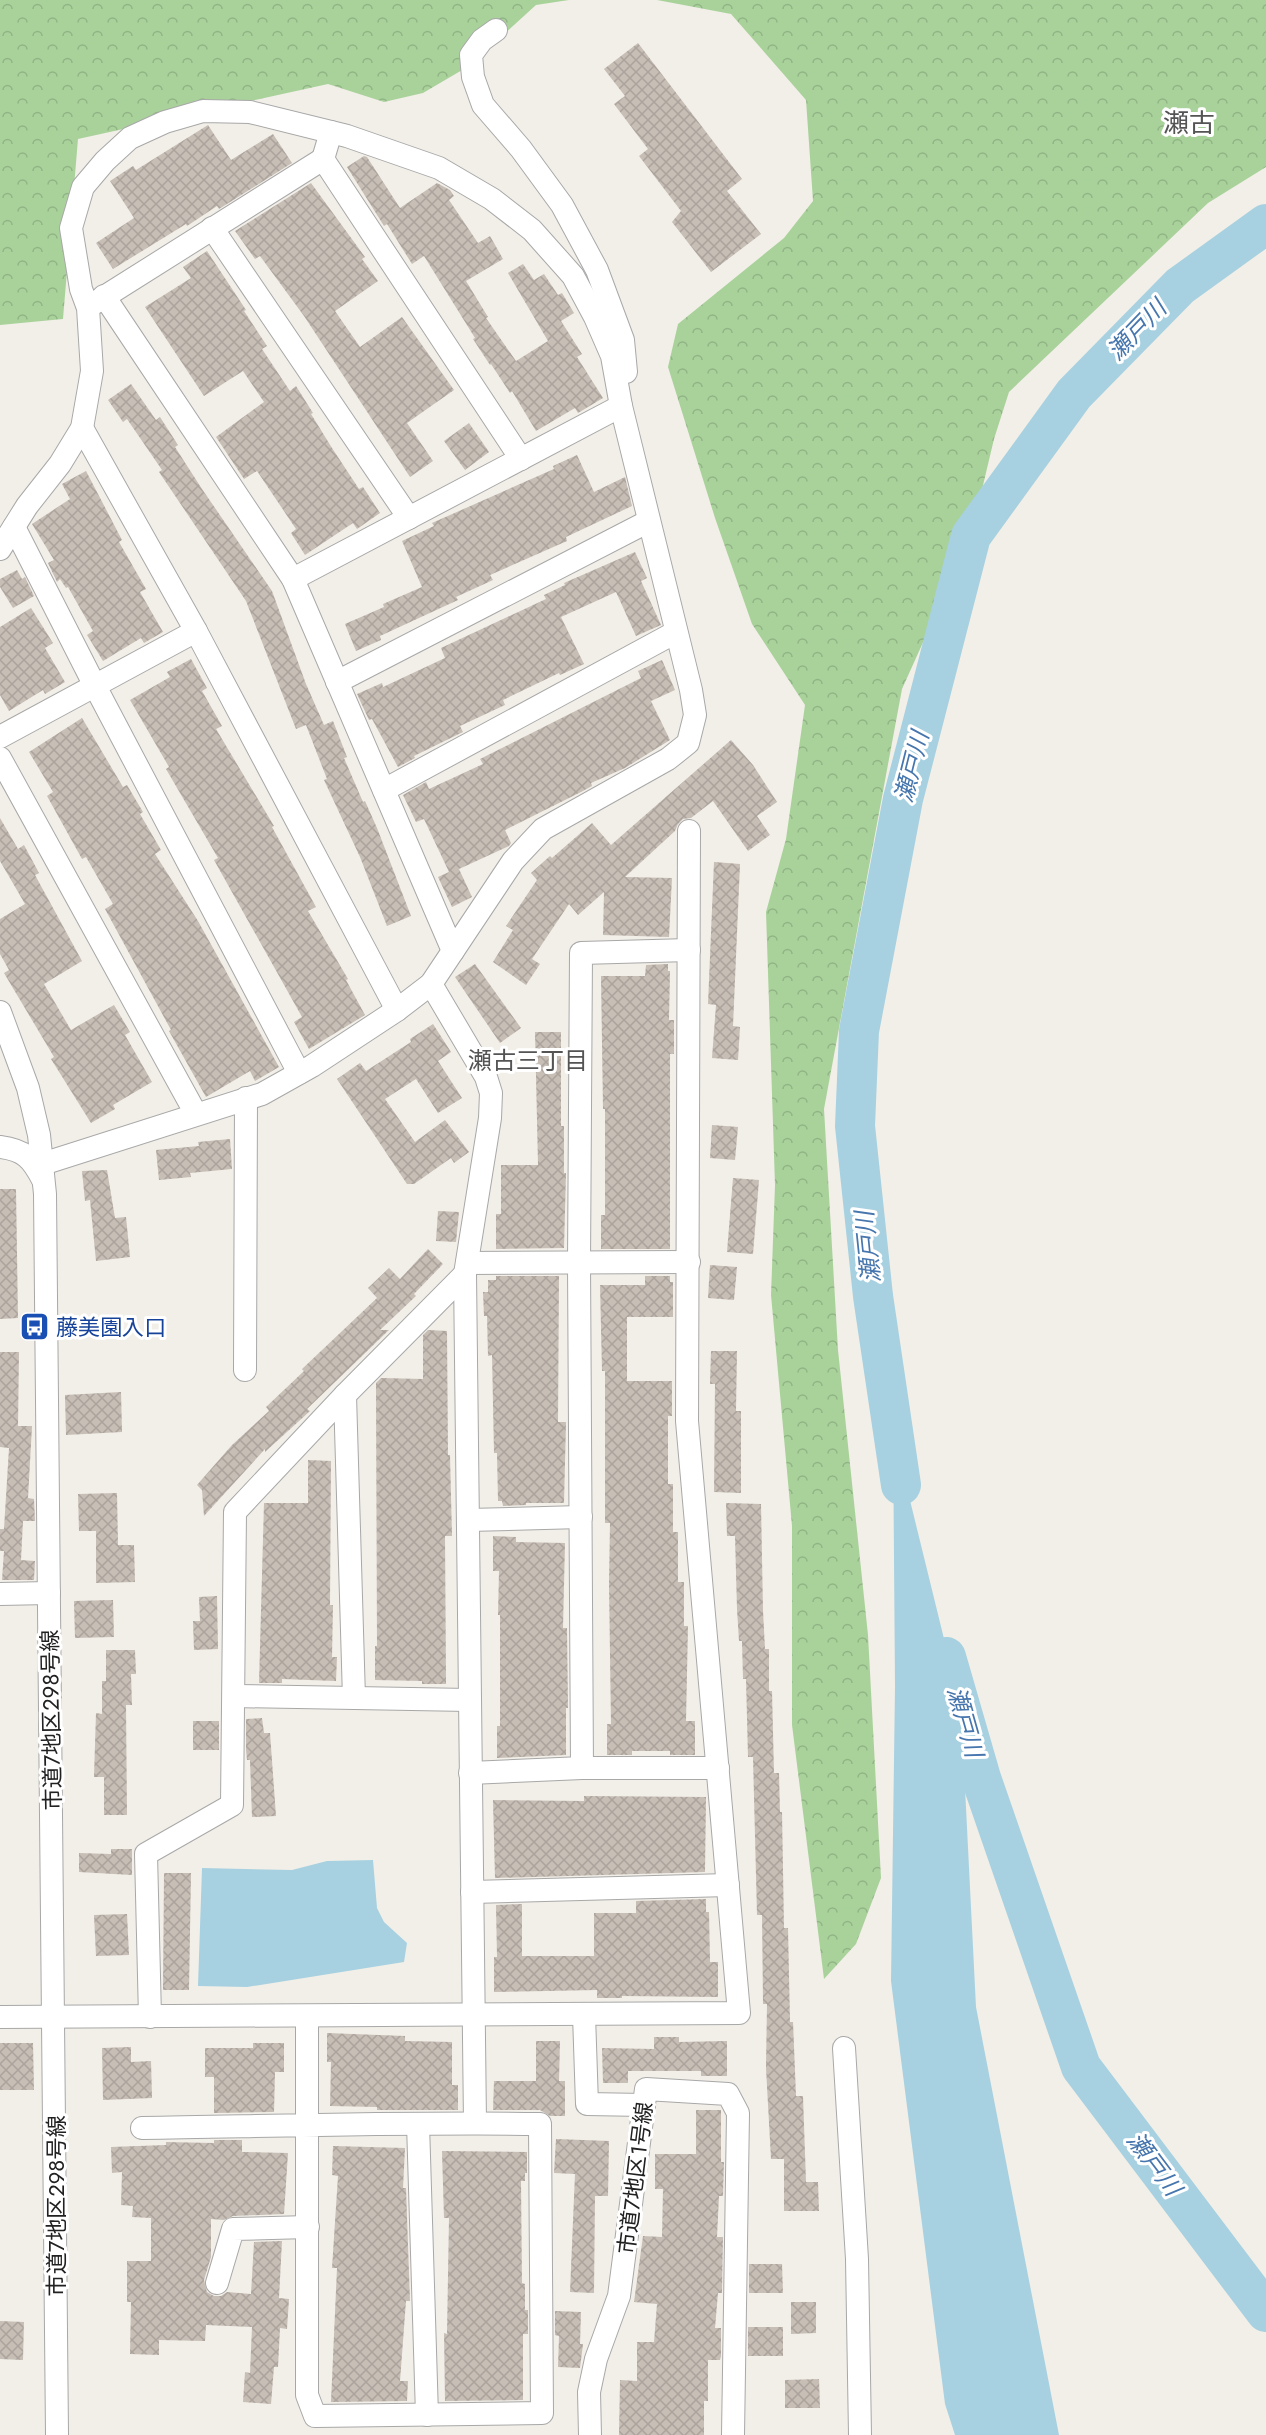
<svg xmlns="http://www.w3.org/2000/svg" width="1266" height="2435" viewBox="0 0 1266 2435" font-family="Jost,'Noto Sans JP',sans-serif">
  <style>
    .forest { fill: url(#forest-crowns) }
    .water { fill: #a7d1e0 }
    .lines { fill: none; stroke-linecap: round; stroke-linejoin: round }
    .river { stroke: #a7d1e0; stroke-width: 40 }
    .building { fill: url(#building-cross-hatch) }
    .minor-casing { stroke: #a8a8a8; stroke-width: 24 }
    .minor { stroke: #fff; stroke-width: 22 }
    .labels { text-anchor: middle; stroke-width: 6; stroke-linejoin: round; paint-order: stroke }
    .transit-label { font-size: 22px; fill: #164399; stroke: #fff; text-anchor: start }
    .street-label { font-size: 22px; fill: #212121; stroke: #fff }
    .water-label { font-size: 24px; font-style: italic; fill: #4676ad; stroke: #fff }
    .neighbourhood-label { font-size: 24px; fill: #545454; stroke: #fff }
    .quarter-label { font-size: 26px; fill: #545454; stroke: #fff }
  </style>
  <defs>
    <pattern id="forest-crowns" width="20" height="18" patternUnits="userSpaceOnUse" patternTransform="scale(1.5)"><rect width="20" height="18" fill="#a9d29b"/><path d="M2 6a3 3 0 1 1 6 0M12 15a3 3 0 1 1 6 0" fill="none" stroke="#91b485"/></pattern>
    <pattern id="building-cross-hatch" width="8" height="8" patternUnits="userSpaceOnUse" patternTransform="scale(1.5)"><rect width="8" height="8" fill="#c7beb6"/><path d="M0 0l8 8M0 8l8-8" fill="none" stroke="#aba39c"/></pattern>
  </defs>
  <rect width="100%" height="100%" fill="#f2efe8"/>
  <g class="forest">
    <path d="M0,0H569L536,5L469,66L423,93L384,102L328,84L78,139L63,319L0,325Z"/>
    <path d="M657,0H1266V167L1208,203L1009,392L994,439L971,536L902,689L824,1109L838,1350L868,1635L881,1878L856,1944L824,1979L792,1725V1526L771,1295L775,1185L766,912L786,839L805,705L752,624L715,518L668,367L678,324L784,238L813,201L806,100L731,14Z"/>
  </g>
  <g class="water">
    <path d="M893,1431L961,1708L976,2007L1059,2435H955L945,2404L891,1981L895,1686Z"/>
    <path d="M373,1860L377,1908L384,1922L407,1943L404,1962L247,1987L198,1986L202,1868L292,1870L327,1861Z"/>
  </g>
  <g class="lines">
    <g class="river">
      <path d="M901,1485L873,1296L855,1126L859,1031L903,799L971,536L1074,394L1180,286L1266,224"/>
      <path d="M946,1657L981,1778L1081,2067L1266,2312"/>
    </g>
  </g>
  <g class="building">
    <path d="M638,43L742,179L727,191L761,234L711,272L672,222L681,211L639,156L648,149L614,104L625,96L604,69Z"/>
    <path d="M208,125L231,160L273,134L292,163L219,209L217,206L187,226L186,224L113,269L96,243L134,218L110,181L133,166L136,170Z"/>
    <path d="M364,156L367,157L400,208L437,183L450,190L454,196L449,200L478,243L490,236L503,259L466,281L488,317L486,318L516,361L548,341L508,273L523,264L534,280L544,274L558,295L562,293L574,313L561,321L582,354L577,357L603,398L578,413L575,408L536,431L512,391L510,393L491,364L490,365L473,339L475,338L424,256L412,264L387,224L384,226L347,167Z"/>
    <path d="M311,183L365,257L362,259L378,281L335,311L360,347L402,317L454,390L407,423L433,461L410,477L304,316L260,256L255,259L235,231Z"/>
    <path d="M207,251L246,310L244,311L267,346L262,349L290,391L296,386L313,413L311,414L332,448L359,489L363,487L380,513L357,529L353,523L305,555L291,533L296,529L257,471L244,479L216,437L264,402L243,371L204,396L145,307L191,278L183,267Z"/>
    <path d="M131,384L156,420L160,417L178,445L175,447L202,489L272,591L306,684L324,725L333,721L347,757L344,758L363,802L365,801L377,828L411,916L387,926L360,857L324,780L327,779L306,725L296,729L246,601L159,472L162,470L127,419L123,422L108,400Z"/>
    <path d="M469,423L489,452L465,470L444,441Z"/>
    <path d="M577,455L594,492L625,477L632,506L566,537L567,541L490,575L493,580L456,597L458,600L380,636L381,640L356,651L345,624L384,607L383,604L422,587L402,541L434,526L432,523L554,469L553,466Z"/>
    <path d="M86,471L122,540L119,542L146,589L140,592L163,632L144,643L141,638L103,661L87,635L93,631L68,587L66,588L60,579L57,582L48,563L54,560L32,524L70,499L62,484Z"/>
    <path d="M635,552L647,578L641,581L661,625L636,636L616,592L561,617L584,664L560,675L559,673L503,700L505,705L460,726L463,732L414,756L415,758L398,767L372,719L369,720L357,694L382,683L383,687L445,658L441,648L546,599L544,595L565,585L564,583Z"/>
    <path d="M17,570L22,579L25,577L34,596L13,608L0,587V579Z"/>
    <path d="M31,608L53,643L45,648L65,682L45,694L43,690L9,711L0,695V627Z"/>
    <path d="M191,659L207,688L202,691L222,726L216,729L274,826L272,827L316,907L308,911L348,979L346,980L365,1015L309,1049L294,1022L302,1017L214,860L218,858L166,769L169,767L130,700L170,677L167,672Z"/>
    <path d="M662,660L675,690L651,701L670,740L625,768L591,783L592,786L581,792L505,830L511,843L509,846L459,869L472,897L452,907L438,877L449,872L424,819L416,822L403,795L426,782L429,789L483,764L480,759L641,678L638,671Z"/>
    <path d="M82,718L123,787L127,785L143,812L140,814L161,850L155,854L198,921L279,1067L255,1081L250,1071L206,1097L169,1031L171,1030L105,909L113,904L86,857L82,859L47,796L53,792L29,752Z"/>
    <path d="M731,740L753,765L777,802L757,816L770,835L748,851L713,801L691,818L683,819L678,824L675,831L625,877L672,878L669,937L603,935L604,892L578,915L569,904L532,959L540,964L526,985L493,962L513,930L506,926L537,880L531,873L550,856L552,858L592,823L611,845Z"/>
    <path d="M0,818L18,849L24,845L39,873L35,875L82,961L44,984L71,1030L114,1005L130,1032L125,1035L152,1082L113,1105L115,1109L91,1123L51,1059L54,1057L4,973L9,970L0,954V919L25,904L0,861Z"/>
    <path d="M714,862L740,864L733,1026L740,1027L738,1060L712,1058L716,1005L708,1004Z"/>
    <path d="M475,964L521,1028L500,1043L455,977Z"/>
    <path d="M668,964V971H670L669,1020H674V1054H670V1249H601V1215H605V1109H603L601,976H645L646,965Z"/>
    <path d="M433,1024L451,1052L438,1061L462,1098L438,1113L416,1079L385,1099L415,1142L445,1120L469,1152L454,1163L451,1158L414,1184H407L337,1079L360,1063L366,1071L411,1042L410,1039Z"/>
    <path d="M535,1032H561V1126H564V1173H566L564,1248L496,1249V1214H501V1165H538Z"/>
    <path d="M712,1125L738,1127L735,1160L710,1158Z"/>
    <path d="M230,1139L232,1169L190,1173L191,1177L159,1180L156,1150L199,1146L198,1142Z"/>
    <path d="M107,1170L115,1218L126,1217L130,1257L96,1261L90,1200L85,1201L82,1171Z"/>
    <path d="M733,1178L759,1180L753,1254L727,1252Z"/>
    <path d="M0,1189H16L18,1318L0,1319Z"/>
    <path d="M438,1211L459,1212L456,1242L436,1241Z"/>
    <path d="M428,1249L443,1264L414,1294L416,1296L380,1330H389L307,1409L310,1411L265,1452V1449L204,1516L202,1490L197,1485L232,1445L269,1411L266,1407L304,1371L302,1369L377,1298L368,1288L389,1268L400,1279Z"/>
    <path d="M710,1265L737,1267L734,1300L708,1298Z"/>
    <path d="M496,1276H559L558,1422H566L564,1503H526V1505L503,1506L502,1501H498L497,1453H494L492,1355L488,1356L487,1316H484L483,1292H488V1280H496Z"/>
    <path d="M645,1276H670V1282H673V1317H627V1381H672V1416H668V1484H673V1532H678V1582H684V1626H688L686,1721H695V1755H670V1751H632V1755H607V1724H611L609,1584L610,1523H605V1371H602L600,1285H645Z"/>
    <path d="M428,1330L447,1331L448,1455H450L452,1536H445L446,1684H422V1681L375,1680V1646H377L376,1383L381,1378L423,1379V1335Z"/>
    <path d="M711,1351H737L736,1411H741V1493L714,1492L715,1384H710Z"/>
    <path d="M0,1352H19L18,1426H32L28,1498L34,1499L35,1521H23L21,1560L35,1561L34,1580H2L4,1551H0V1529H4L9,1448L0,1447Z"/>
    <path d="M121,1392L122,1432L66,1435L65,1395Z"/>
    <path d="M308,1460L331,1461L330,1605H333L332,1657H337L336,1681L282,1679V1683H259L264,1503H308Z"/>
    <path d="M117,1493L118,1545H134L135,1582L96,1583V1531H79L78,1494Z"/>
    <path d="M726,1503L761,1504L763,1611L765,1649H769V1691H772L774,1773H779L780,1812H782L784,1928H788L790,2022H793L796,2096H803L806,2182H818L819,2211H784V2159H771L766,2068L767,2004H763L762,1915H757L753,1757H748L746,1679H743L742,1641H739L737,1609L735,1536H727Z"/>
    <path d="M493,1536L516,1537V1542L565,1543L563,1628H567L568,1708H566V1755L497,1758V1726H500V1615H498L499,1571H493Z"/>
    <path d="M217,1596L218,1649L194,1650L193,1621H200L199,1597Z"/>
    <path d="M113,1600L114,1637L75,1638L74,1601Z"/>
    <path d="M106,1650H135L136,1674H131L132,1705H126L127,1815H104V1777H94L96,1713L102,1714V1681H106Z"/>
    <path d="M262,1718L264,1733H270L276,1816L252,1817L250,1760H247L246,1750V1719Z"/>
    <rect x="193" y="1721" width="26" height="29"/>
    <path d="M584,1796L706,1797L705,1872L495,1878L493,1800L584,1801Z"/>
    <path d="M111,1849H132V1875L79,1872V1853L111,1854Z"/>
    <path d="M164,1873H191L189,1990H163Z"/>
    <path d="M706,1899V1912H709L710,1962H718V1997L622,1996V1998H597V1990L494,1992V1957H497L496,1905L522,1904V1956H594V1913H636V1901Z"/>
    <path d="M127,1914L129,1955L96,1956L94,1915Z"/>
    <path d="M327,2033L405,2036V2041L452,2042V2085H458V2110H377V2107L330,2106L331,2062H327Z"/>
    <path d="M654,2037H679V2042L727,2041V2076H701V2071H628V2083H603L602,2048L654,2049Z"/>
    <path d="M536,2041H560L559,2081H565V2116H550L540,2110H493L494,2081H536Z"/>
    <path d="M0,2043H33L34,2090H0Z"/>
    <path d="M253,2043H284V2072H275L274,2112L214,2113V2077H205V2048H253Z"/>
    <path d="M131,2047V2062L151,2061L152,2098L103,2100L102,2048Z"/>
    <path d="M696,2110H721V2162H724L723,2196H719L717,2237H723L722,2293H718L715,2328H721V2356L720,2360H708V2401H704V2435H619L620,2380L637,2381V2342H654L657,2304L634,2302L643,2236L662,2237L663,2189H655V2154H696Z"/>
    <path d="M556,2139L609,2141L608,2196H595L594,2293L570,2292L575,2174L554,2173Z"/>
    <path d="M214,2140H242V2152L288,2153L284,2214L233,2216L224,2220L211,2219V2257L204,2280L207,2292L214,2296H221L227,2292L251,2294L254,2242L282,2241L279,2298L289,2299L287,2329L280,2328L278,2367H274L271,2404L243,2402L245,2372L250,2373L252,2327L206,2325L205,2341L159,2340V2355L130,2354L131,2302H127V2261H151V2218L132,2217L133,2206L121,2205L122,2172L112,2173L111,2147L166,2145V2142L214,2143Z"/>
    <path d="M333,2146L405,2148L403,2188H406L410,2301H406L400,2381H408L407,2401L331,2402L337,2268H332L338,2176L332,2175Z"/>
    <path d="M442,2151L527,2152V2173H525V2181H521L522,2283L525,2284V2310H528V2334H523V2400L445,2401L444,2333L447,2334L449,2218H444Z"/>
    <path d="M749,2264H782L783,2293H749Z"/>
    <path d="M791,2302H816V2333L791,2334Z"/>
    <path d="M555,2311L581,2312L580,2344H583L580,2368L558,2367L559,2336L555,2335Z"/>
    <path d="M0,2321L24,2322L23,2360L0,2359Z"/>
    <rect x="748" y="2327" width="35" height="29"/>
    <path d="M819,2379L820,2408H785V2380Z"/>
  </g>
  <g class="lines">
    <defs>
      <g id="minor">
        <path d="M496,30L482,40L471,55L473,77L483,105L521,149L562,205L597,270L623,340L626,372"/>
        <path d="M331,132L323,159L521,459"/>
        <path d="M212,228L409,518"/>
        <path d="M104,296L293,579L453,951"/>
        <path d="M93,304L323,159"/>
        <path d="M82,428L196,631L397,1010"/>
        <path d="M14,527L95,686L299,1073"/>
        <path d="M0,549L27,506L60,464L82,428L92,371L88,308L81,289L71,228L83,187L105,161L130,138L165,122L203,111L250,112L347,136L439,168L492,199L532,230L573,276L595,317L612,356L621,406L691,690L695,715L688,743L668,759L543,829L513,861L431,984L397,1010L312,1066L262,1094L36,1166"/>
        <path d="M293,579L621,406"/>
        <path d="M337,682L649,521"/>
        <path d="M0,737L196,631"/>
        <path d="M0,758L196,1114"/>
        <path d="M384,790L676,632"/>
        <path d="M431,984L486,1077L491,1093L490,1118L465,1274L475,2123"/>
        <path d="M0,1012L28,1088L39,1135L45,1194L57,2435"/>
        <path d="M0,1147C24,1150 32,1158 43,1180"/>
        <path d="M467,1263L689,1262"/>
        <path d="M245,1370L246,1098"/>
        <path d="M345,1395L354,1698"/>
        <path d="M468,1520L581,1517"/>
        <path d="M0,1594L49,1593"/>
        <path d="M234,1696L469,1700"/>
        <path d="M582,1768L579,1263L581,953L689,950"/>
        <path d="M470,1773L582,1768H718"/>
        <path d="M472,1892L728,1885"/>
        <path d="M584,2015L587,2104L644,2105"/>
        <path d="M0,2017L739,2013L687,1421L689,831"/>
        <path d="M150,2017L146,1854L232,1805L235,1512L345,1395L465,1274"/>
        <path d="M844,2048L857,2259L860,2435"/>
        <path d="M418,2124L427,2415"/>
        <path d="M142,2128C275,2126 408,2122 540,2124L542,2413L315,2416L307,2395V2017"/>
        <path d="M217,2283L233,2229L308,2227"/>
        <path d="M590,2435L589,2392L596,2359L619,2296L646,2089L728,2094L738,2113L733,2435"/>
      </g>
    </defs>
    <use href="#minor" class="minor-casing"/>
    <use href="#minor" class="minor"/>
  </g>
  <defs>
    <symbol id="bus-square" viewBox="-11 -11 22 22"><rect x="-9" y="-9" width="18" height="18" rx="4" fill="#1a4fb4" stroke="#fff"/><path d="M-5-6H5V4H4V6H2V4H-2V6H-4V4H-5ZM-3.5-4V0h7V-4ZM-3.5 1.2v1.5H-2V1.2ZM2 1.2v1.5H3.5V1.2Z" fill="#fff"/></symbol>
  </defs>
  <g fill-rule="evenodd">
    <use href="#bus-square" x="18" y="1310" width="33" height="33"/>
  </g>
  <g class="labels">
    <g class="transit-label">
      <text x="56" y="1335">藤美園入口</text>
    </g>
    <g class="street-label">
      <text transform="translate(51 1720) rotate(-91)" y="8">市道7地区298号線</text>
      <text transform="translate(635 2178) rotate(-83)" y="8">市道7地区1号線</text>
      <text transform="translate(56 2206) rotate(-90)" y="8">市道7地区298号線</text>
    </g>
    <g class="water-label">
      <text transform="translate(1137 330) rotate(-46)" y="8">瀬戸川</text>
      <text transform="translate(912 767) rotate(-76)" y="8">瀬戸川</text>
      <text transform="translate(868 1247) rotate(-96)" y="8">瀬戸川</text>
      <text transform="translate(965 1722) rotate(74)" y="8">瀬戸川</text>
      <text transform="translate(1154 2164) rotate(53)" y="8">瀬戸川</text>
    </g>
    <g class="neighbourhood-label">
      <text x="528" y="1069">瀬古三丁目</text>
    </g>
    <g class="quarter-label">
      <text x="1189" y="132">瀬古</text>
    </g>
  </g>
</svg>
